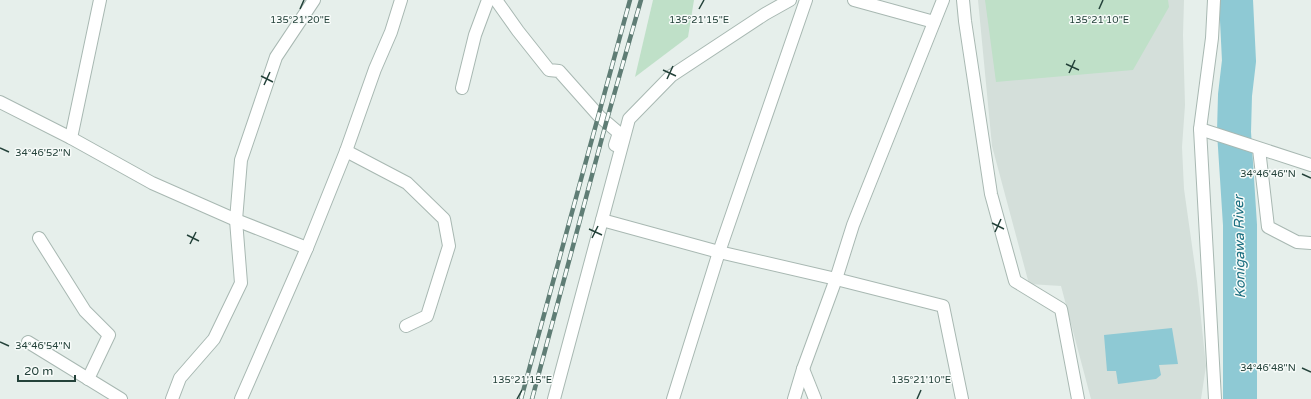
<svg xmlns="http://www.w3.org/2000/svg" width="1311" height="399" viewBox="0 0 1311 399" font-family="'Varela Round',sans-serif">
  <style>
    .built { fill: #d4dfda }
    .green { fill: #bfe0c8 }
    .water { fill: #8ec9d4 }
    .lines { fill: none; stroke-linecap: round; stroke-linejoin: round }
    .river { stroke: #8ec9d4; stroke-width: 34 }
    .minor-casing { stroke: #a8b8b2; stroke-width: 14 }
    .minor { stroke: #fff; stroke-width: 12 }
    .rail-casing { stroke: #5f7d75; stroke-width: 4.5 }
    .rail { stroke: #f7fbf9; stroke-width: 3; stroke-dasharray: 9; stroke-linecap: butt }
    .ticks { fill: none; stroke: #24423a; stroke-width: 1.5 }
    .labels { text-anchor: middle; stroke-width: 3; stroke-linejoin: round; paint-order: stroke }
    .water-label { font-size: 14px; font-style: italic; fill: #1c6f80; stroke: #f7fbf9 }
    .ticks-label { font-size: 10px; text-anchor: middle; fill: #24423a; stroke: #f7fbf9; stroke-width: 3; stroke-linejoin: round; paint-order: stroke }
  </style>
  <rect width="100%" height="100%" fill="#e6efeb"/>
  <path class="built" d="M978,0H1184L1183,35L1185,105L1182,147L1184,189L1197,281L1206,366L1201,399H1091L1061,286L1029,284L992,146Z"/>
  <g class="green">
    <path d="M653,0H694L688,37L635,77Z"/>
    <path d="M985,0H1168L1169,7L1133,70L996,82Z"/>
  </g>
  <path class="water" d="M1172,328L1178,364L1159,365L1161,375L1156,379L1118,384L1116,371H1107L1104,335Z"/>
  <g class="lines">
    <path class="river" d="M1236,0L1239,61L1235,95L1234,132L1240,225V399"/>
    <defs>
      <g id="minor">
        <path d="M496,0L518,31L549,70L559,71L599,116L619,133L615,145"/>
        <path d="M854,0L934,22"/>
        <path d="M963,0L965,21L991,194L1015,281L1061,309L1078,399"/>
        <path d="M1214,0L1212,38L1200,129L1215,399"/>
        <path d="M462,88L475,35L488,0"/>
        <path d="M0,102L71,138L152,183L236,220L307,248"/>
        <path d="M1200,129L1311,165"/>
        <path d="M71,138L100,0"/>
        <path d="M1259,149L1268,227L1297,242L1311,243"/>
        <path d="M346,151L407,183L444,219L449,246L427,316L406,326"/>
        <path d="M602,220L719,252L836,279L943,306L962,399"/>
        <path d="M39,238L85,311L109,335L88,379"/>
        <path d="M28,342L121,399"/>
        <path d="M803,369L815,399"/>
        <path d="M172,399L180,378L214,339L241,283L236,220L241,160L276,57L314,0"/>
        <path d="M241,399L307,248L346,151L375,69L391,32L401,0"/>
        <path d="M554,399L629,119L671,76L765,14L790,0"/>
        <path d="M673,399L719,252L806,0"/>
        <path d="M794,399L803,369L836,279L853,225L943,0"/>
      </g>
    </defs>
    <use href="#minor" class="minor-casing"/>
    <use href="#minor" class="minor"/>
    <defs>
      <g id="rail">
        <path d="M521,399L630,0"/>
        <path d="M532,399L606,123L641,0"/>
      </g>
    </defs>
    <use href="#rail" class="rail-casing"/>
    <use href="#rail" class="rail"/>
  </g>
  <path class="ticks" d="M300,9L304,0M699,9L704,0M1099,9L1103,0M1066,64L1079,70M663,70L676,76M1069,73L1075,60M261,76L273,82M667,79L673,66M264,85L270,72M0,148L9,152M1302,174L1311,178M992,223L1004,229M589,229L602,235M995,232L1001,219M187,235L199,241M592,238L598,226M190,244L196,232M0,342L9,346M1302,368L1311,372M517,399L522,390M917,399L921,390"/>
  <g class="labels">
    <g class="water-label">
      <text transform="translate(1239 247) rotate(-91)" y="5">Konigawa River</text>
    </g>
  </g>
  <g class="ticks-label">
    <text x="300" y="23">135°21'20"E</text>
    <text x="699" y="23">135°21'15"E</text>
    <text x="1099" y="23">135°21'10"E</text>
    <text x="43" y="156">34°46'52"N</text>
    <text x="1268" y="177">34°46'46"N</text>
    <text x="43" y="349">34°46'54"N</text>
    <text x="1268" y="371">34°46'48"N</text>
    <text x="522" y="383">135°21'15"E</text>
    <text x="921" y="383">135°21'10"E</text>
  </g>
  <path d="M18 375v6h57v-6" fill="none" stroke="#24423a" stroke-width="2"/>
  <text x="24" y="375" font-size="12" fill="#24423a" stroke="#f7fbf9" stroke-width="3" paint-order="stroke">20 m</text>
</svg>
